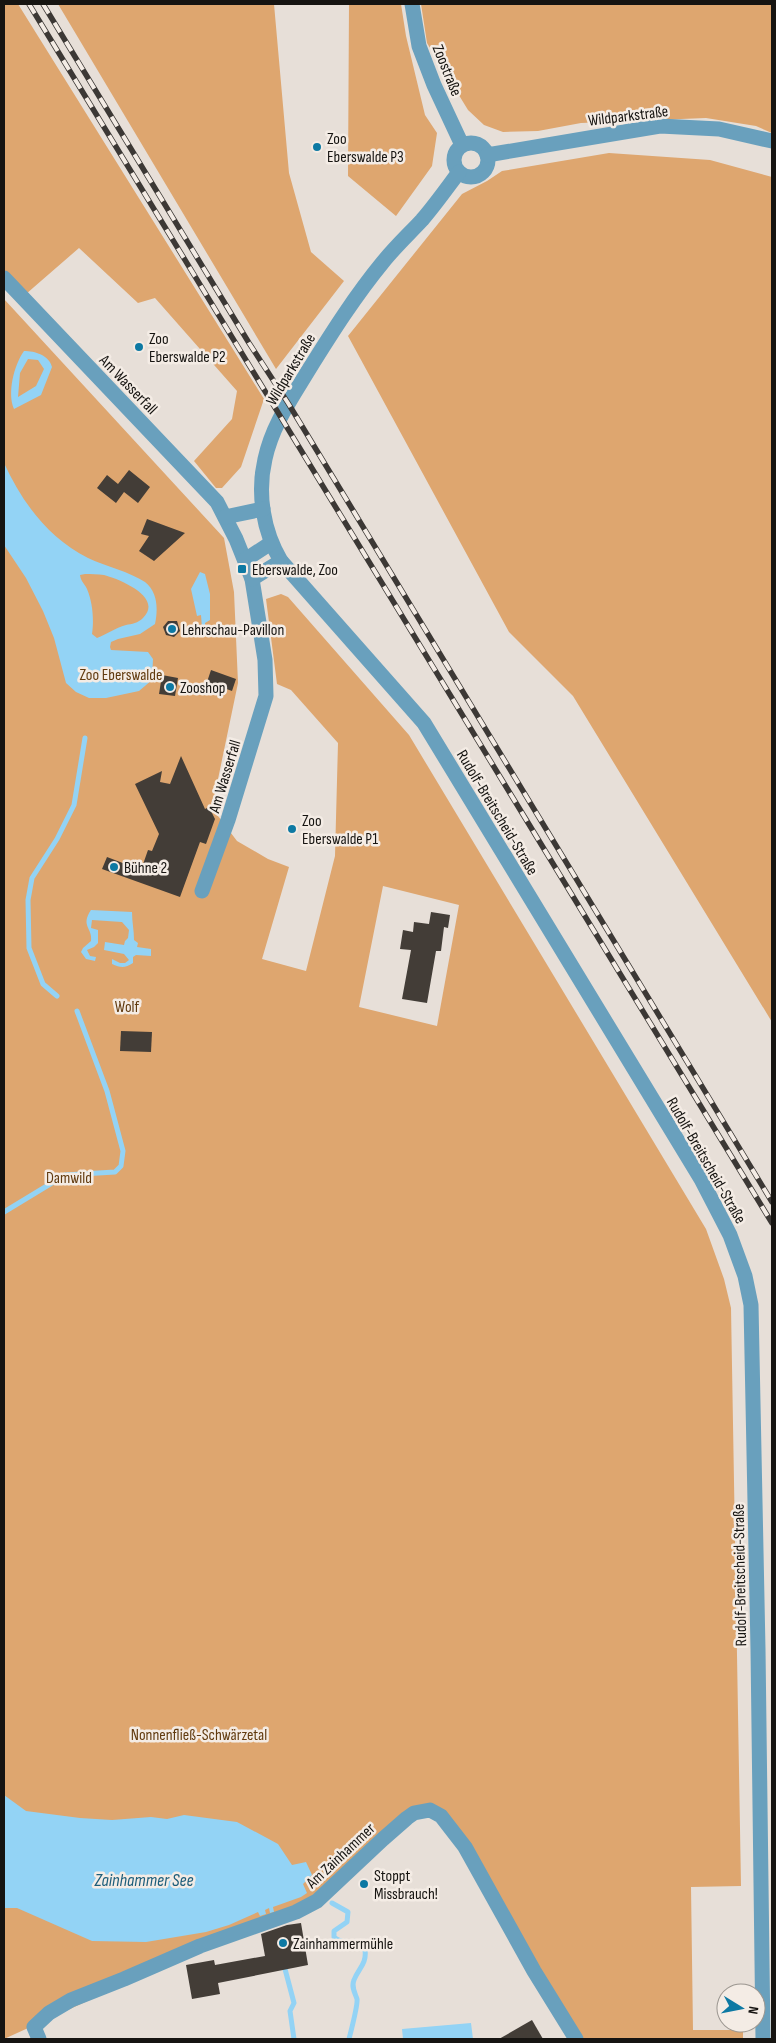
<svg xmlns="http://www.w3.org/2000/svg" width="776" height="2043" viewBox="0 0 776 2043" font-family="'Sofia Sans Condensed',sans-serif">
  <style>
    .green { fill: #dea66f; fill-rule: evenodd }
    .water { fill: #93d3f5; fill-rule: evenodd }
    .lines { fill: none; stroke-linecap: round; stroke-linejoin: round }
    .stream { stroke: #93d3f5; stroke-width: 5 }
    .building { fill: #433d37 }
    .street { stroke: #69a0bd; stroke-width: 15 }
    .rail-casing { stroke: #3c3835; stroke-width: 5.5 }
    .rail { stroke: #f4ece5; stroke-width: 4; stroke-dasharray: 11; stroke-linecap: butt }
    .poi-dot { fill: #0d79a3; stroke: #f4ece5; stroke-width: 2 }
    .labels { text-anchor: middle; stroke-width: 5; stroke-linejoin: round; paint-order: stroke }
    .street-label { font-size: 16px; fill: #161411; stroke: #f4ece5 }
    .poi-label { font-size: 16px; fill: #161411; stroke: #f4ece5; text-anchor: start }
    .park-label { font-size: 16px; fill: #613a0e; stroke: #f4ece5 }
    .water-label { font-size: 18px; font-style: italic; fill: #1e5e7b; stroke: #f4ece5 }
  </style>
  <rect width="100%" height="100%" fill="#e7dfd8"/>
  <g class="green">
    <path d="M4,4H18L264,399L241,467L222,488H216L194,461L232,419L237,391L155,298L138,303L79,248L26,294L4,271Z"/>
    <path d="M58,4H274L289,173L311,252L344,281L276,369Z"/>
    <path d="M349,4H401L406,36L425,115L437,133L432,166L396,216L348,176Z"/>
    <path d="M421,4H772V133L756,126L706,118L581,123L538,131L503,132L484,125L468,110L427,43Z"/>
    <path d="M609,153L710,160L772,177V1022L573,696L509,632L348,336L462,194L487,181L502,171Z"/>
    <path d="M4,299L224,538L234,592L238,683L212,808L237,841L268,859L289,867L262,959L306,971L335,856L338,743L291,690L277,684L266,599L281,594L288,597L409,735L706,1229L724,1279L731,1308L741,1886L691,1887L693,2030H743V2039H579L430,1805L309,1900L4,2039ZM383,886L459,905L437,1026L359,1007Z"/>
  </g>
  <g class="water">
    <path d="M24,351C35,351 49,355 52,367L41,395L14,409C7,393 14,365 24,351ZM28,359L38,360L44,369L36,386L18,397L20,373Z"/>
    <path d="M4,463C22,502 48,538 88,558C105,566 130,572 145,582C158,592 158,610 155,624L140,634L118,639L111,642L110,647L111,650L148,652L153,659L152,680L139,691L106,698H89L76,692L66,683L54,638L43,611L26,578L4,545ZM85,574C91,574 98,574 104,575C119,579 164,597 143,618C138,623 132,624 126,625C115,628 107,634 97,638L92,634C94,621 93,603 87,589C85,584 81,582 80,575Z"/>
    <path d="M200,572L205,574L210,594V620L205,623V628H202L201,615L197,616L191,589Z"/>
    <path d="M91,910L132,912C132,922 134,930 134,940L138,943L137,947L151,949V956L136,955L133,957V963C125,968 121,968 112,964V959L120,963H125L129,960L124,954L104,950L105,942L124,945L125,941L128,938L129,930L122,922L92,920L91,928L98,930V943L94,947L87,950L90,956L96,957L95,961L86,959L81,952L83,948L91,941C93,928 80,926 91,910Z"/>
    <path d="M4,1795L26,1811L80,1818L112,1820L151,1817L167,1819L184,1815L237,1822L278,1844L292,1865L306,1862L312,1875L303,1884L307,1893L301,1897L273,1907L274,1912L270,1913L269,1908L265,1910L266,1914L260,1916L258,1912L229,1925L206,1932L146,1942L92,1941L17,1908H4Z"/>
    <path d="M471,2023L473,2039H403L402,2029Z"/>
  </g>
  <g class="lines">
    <g class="stream">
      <path d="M57,996L43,984L29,948L28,900L32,878L57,839L74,805L85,738"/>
      <path d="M4,1212L65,1175L115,1172L121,1166L123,1151L107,1091L77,1011"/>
      <path d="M332,1903L348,1912L347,1922L334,1931V1937C340,1943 355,1944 365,1950C367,1964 358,1969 354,1980C351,1987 355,1993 357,1999C358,2005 351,2031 349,2039"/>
      <path d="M285,1969L294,2003L290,2011L294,2039"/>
    </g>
  </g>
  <g class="building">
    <path d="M129,470L150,487L138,503L124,492L116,503L97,488L107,475L118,484Z"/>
    <path d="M147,519L185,533L154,561L139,551L149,536L141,534Z"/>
    <path d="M168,621H177L180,631L174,637L166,635L163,627Z"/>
    <path d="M211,670L236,679L232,691L207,682Z"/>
    <path d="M162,675L178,678L175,696L159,694Z"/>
    <path d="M181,756L205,809L209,807L215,819L206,844L200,842L180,897L102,869L107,857L141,870L148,850L152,851L159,834L135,784L162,771L160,782L170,784Z"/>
    <path d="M431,912L450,915L448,928L444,927L441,951H436L427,1003L402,999L411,950L400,949L403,930L413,932L414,922L429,924Z"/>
    <path d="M121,1031L152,1032L151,1052L120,1051Z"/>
    <path d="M301,1923L308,1965L218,1983L220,1994L192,1999L186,1965L214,1960L215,1965L265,1956L261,1934L287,1925Z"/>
    <path d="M532,2020L543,2039H499Z"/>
  </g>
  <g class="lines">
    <g class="street">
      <path d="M412,4L419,46L434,85L462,145"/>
      <circle cx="471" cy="160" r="17"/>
      <path d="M487,155L660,126L719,129L772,141"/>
      <path d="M459,172C447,188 435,205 422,220C409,234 395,247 383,262C355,296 331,334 308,371C291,399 272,426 265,459C257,493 263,531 281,561L424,723L701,1179L730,1235L745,1276L751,1305L758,1649L763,2039"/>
      <path d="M4,278L217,502L236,539L252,579L265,660L266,696L228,820L202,891"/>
      <path d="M225,517L263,509"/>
      <path d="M245,560L271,543"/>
      <path d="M252,579L281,561"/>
      <path d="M39,2039L34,2027L49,2013L71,2000L124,1979L200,1946L296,1912L317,1901L383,1839L407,1818L414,1813L430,1810L441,1816L465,1847L534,1971L576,2039"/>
    </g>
    <defs>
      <g id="rail">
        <path d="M29,4L772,1223"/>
        <path d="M43,4L249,343L288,403L772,1202"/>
      </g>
    </defs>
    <use href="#rail" class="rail-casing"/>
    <use href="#rail" class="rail"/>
  </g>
  <g class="poi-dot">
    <circle cx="317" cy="147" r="5"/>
    <circle cx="139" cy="347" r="5"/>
    <rect x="237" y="564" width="10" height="10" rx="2.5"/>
    <circle cx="172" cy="629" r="5"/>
    <circle cx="170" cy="687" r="5"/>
    <circle cx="292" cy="829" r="5"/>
    <circle cx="114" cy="867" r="5"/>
    <circle cx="364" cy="1884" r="5"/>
    <circle cx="283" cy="1943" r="5"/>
  </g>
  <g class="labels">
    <g class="street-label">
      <text transform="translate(448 70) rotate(68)" y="6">Zoostraße</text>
      <text transform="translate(628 115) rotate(-7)" y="6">Wildparkstraße</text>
      <text transform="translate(290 369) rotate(-59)" y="6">Wildparkstraße</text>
      <text transform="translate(129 384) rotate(46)" y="6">Am Wasserfall</text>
      <text transform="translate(224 776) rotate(-73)" y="6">Am Wasserfall</text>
      <text transform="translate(498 812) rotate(59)" y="6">Rudolf-Breitscheid-Straße</text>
      <text transform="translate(707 1160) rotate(60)" y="6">Rudolf-Breitscheid-Straße</text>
      <text transform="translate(739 1575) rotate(-91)" y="6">Rudolf-Breitscheid-Straße</text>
      <text transform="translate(340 1855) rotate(-43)" y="6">Am Zainhammer</text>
    </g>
    <g class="poi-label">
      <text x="327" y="144">Zoo<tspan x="327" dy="18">Eberswalde P3</tspan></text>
      <text x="149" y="344">Zoo<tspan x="149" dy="18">Eberswalde P2</tspan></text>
      <text x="252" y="575">Eberswalde, Zoo</text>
      <text x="182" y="635">Lehrschau-Pavillon</text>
      <text x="180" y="693">Zooshop</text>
      <text x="302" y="826">Zoo<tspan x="302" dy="18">Eberswalde P1</tspan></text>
      <text x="124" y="873">Bühne 2</text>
      <text x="374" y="1881">Stoppt<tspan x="374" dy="18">Missbrauch!</tspan></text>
      <text x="293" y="1949">Zainhammermühle</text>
    </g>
    <g class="park-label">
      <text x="121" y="680">Zoo Eberswalde</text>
      <text x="127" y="1012">Wolf</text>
      <text x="69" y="1183">Damwild</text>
      <text x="199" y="1740">Nonnenfließ-Schwärzetal</text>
    </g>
    <g class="water-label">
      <text x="144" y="1886">Zainhammer See</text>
    </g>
  </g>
  <rect width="776" height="2043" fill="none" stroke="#161411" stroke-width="10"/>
  <g transform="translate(741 2008) rotate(100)"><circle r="24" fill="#f4ece5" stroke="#9b9690"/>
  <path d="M0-4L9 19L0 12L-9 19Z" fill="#0d79a3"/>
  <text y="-8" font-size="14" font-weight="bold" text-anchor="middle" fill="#161411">N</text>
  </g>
</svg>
